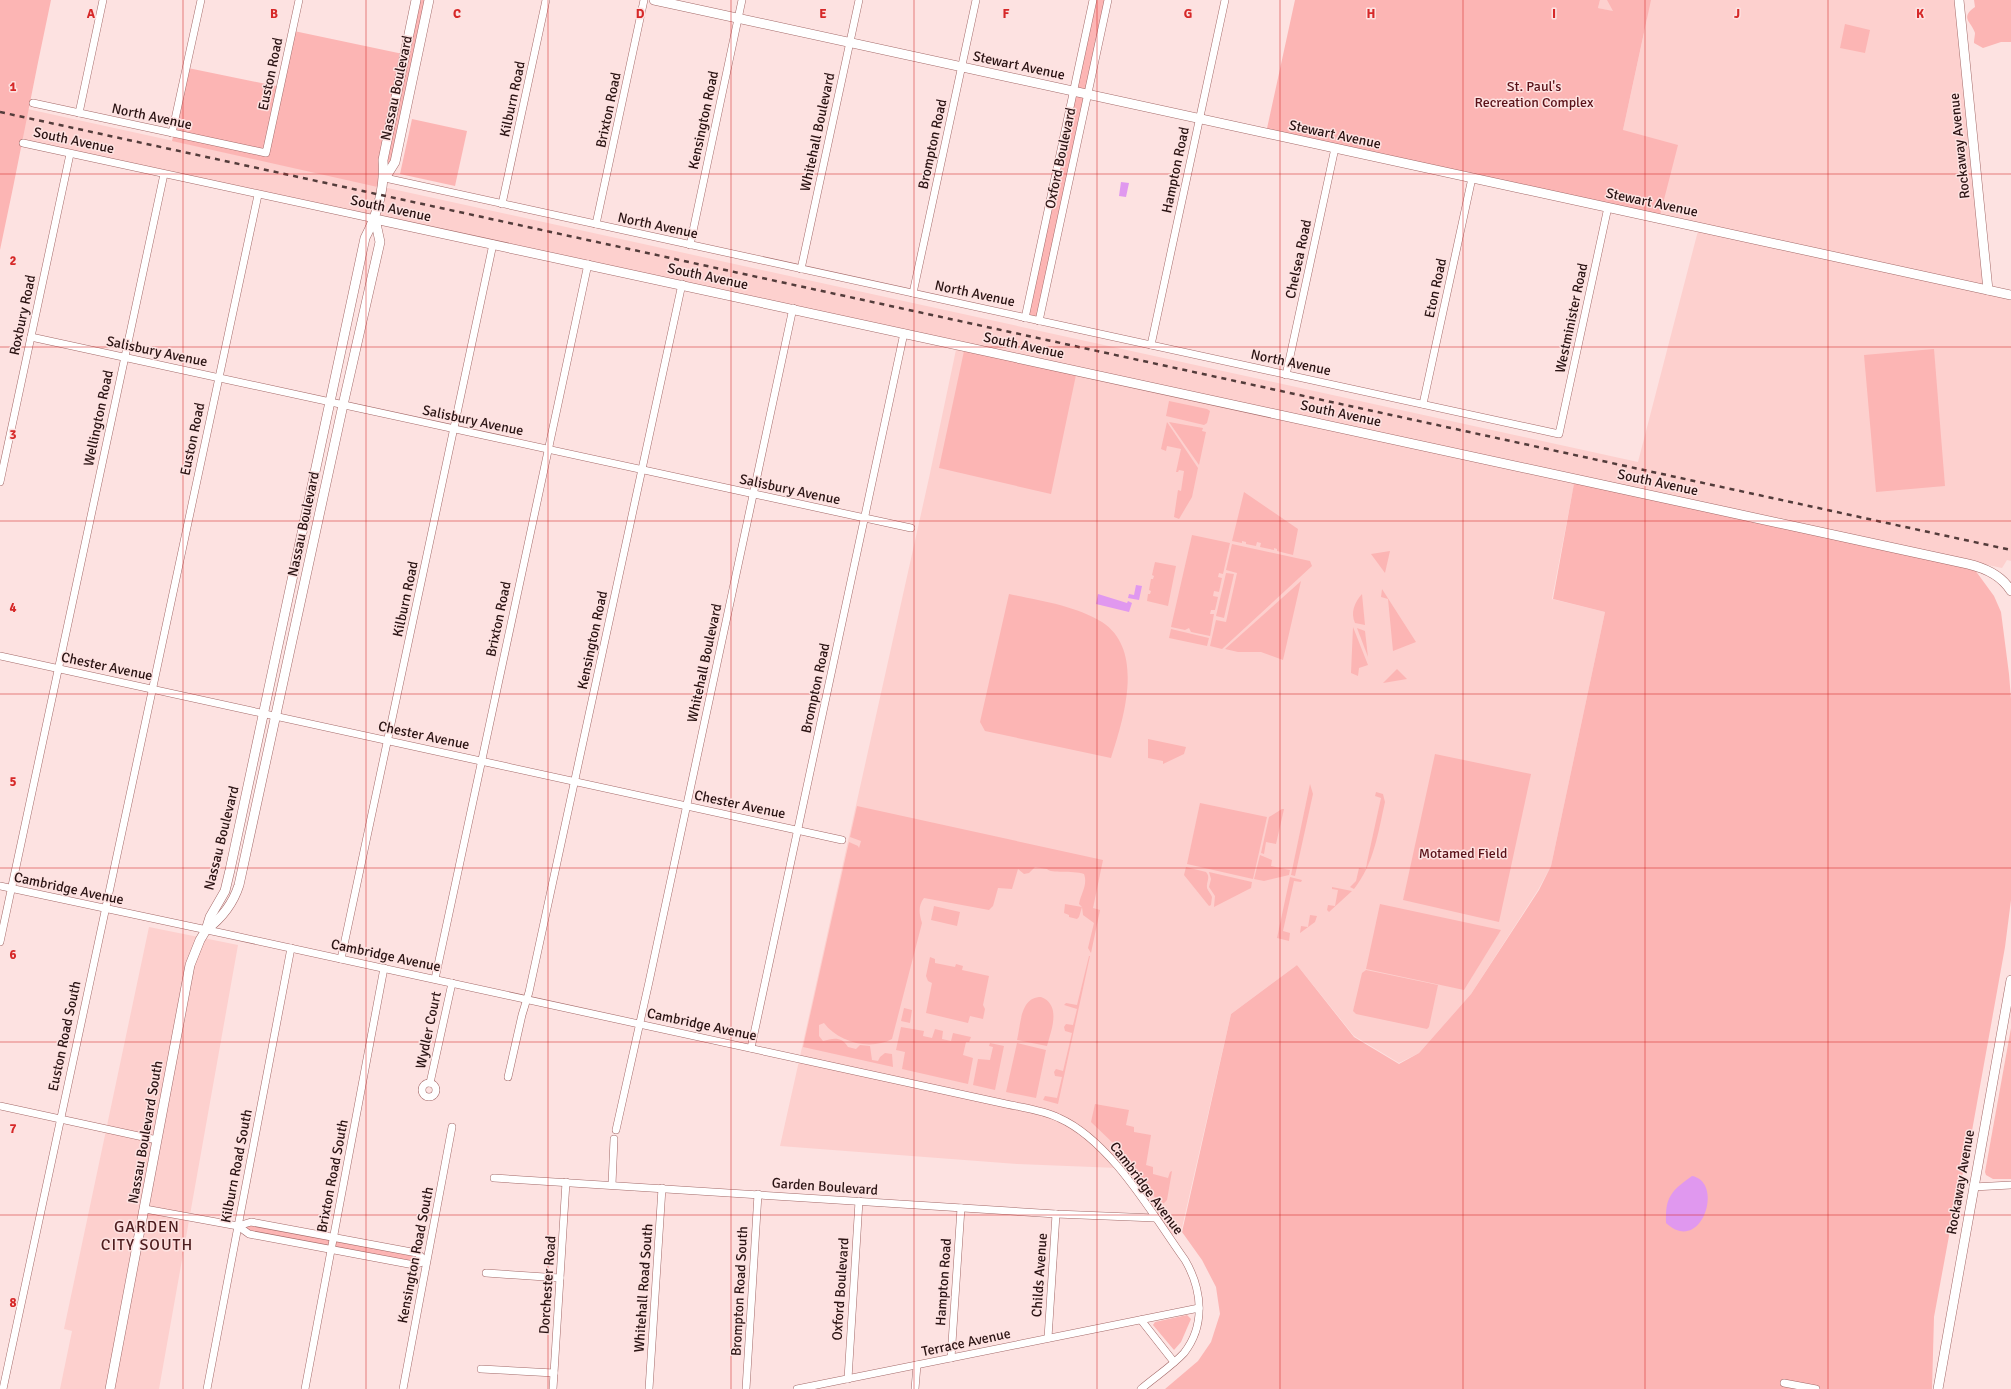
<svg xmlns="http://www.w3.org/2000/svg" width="2011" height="1389" viewBox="0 0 2011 1389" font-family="Signika,sans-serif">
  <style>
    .built { fill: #fdd0ce }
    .green { fill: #fcb5b4 }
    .water { fill: #e098ef }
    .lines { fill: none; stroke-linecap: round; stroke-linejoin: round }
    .street-casing { stroke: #a36968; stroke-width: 8 }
    .secondary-casing { stroke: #a36968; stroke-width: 10 }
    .street { stroke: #fff; stroke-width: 7 }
    .secondary { stroke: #fff; stroke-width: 9 }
    .rail { stroke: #533c3b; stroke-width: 2.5; stroke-dasharray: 5 5; stroke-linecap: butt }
    .grid { fill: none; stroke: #d62828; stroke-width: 1; stroke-opacity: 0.55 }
    .labels { text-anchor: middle; stroke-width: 3; stroke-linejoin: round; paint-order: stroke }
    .street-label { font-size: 14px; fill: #2a1313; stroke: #fde2e1 }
    .park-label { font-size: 14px; fill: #591118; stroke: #fde2e1 }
    .quarter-label { font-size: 16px; letter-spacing: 1px; fill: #4d1c1e; stroke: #fde2e1 }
    .grid-label { font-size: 13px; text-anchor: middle; font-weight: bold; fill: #d62828; stroke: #fde2e1; stroke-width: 3; stroke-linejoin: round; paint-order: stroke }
  </style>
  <rect width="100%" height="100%" fill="#fde2e1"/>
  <g class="built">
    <path d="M1600,0H1960L1988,289L2011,294V561L2007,560L2002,568L1575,479L1552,599L1605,612L1551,866L1538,890L1471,994L1419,1053L1399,1063L1354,1036L1297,965L1231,1014L1181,1232L1168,1237L1118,1168L1017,1164L780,1146L929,478L957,345L23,146L0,103L1638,462L1699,227L1659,219L1623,130L1647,19L1598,8Z"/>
    <path d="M149,927L238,945L159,1389H60L72,1331L64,1329Z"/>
  </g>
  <g class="green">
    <path d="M0,0H51C33,83 18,167 0,250Z"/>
    <path d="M416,0H429L395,161L382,188L172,141L188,68L281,87L294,31L403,54Z"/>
    <path d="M1095,0H1106L1038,319L1027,317Z"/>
    <path d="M1295,0H1600L1598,8L1613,11L1607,0H1651L1623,130L1678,145L1659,219L1266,133Z"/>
    <path d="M1974,0H2011V42H2001L1983,48L1974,43C1974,40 1975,35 1975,33C1972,22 1959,18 1975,7Z"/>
    <path d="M1845,24L1870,30L1865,53L1840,48Z"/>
    <path d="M412,119L467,131L455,186L400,174Z"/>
    <path d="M1934,349L1945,486L1876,492L1864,355Z"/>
    <path d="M964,351L1076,375L1051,494L939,468Z"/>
    <path d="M1169,401L1207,409L1210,411L1207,423L1204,425L1166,416Z"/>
    <path d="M1167,422L1198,468L1192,497L1179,519L1174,517L1178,490L1181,491L1184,471L1179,470L1178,472H1176L1181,449L1167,446L1166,451L1161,449Z"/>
    <path d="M1169,422L1203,428L1202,431L1206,432L1199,465Z"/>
    <path d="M1575,478L1975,570L1994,596L2001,612L2009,674L2011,699V900L2005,947L1970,1142L1951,1225L1934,1317L1932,1389H1165L1198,1361L1211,1342L1220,1314L1216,1287L1202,1260L1182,1232L1231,1014L1297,965L1354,1037L1399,1064L1419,1053L1471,994L1539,890L1551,866L1605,612L1553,599Z"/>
    <path d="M1244,492L1298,529L1293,555L1277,551V549L1274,548V550L1260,547L1261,543L1257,542L1256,546L1246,544V542L1242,541V543L1232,541Z"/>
    <path d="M1192,535L1230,543L1223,574L1219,573L1218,577L1222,578L1219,592L1214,591L1213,596L1218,597L1215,610H1211L1210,614H1214L1210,636L1191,632L1189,628L1185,630L1171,627Z"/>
    <path d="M1232,544L1310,561L1312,566L1222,649L1210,646L1216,620L1226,622L1237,573L1226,570Z"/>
    <path d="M1390,551L1385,573L1371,554Z"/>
    <path d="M1155,562L1176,566L1168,606L1147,601L1148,594H1150L1151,591L1149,590L1151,579H1153L1154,576L1152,575Z"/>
    <path d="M1226,573L1234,574L1224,618L1216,616Z"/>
    <path d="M1301,581L1283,660L1261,652H1238L1225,649Z"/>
    <path d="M1382,589L1416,642L1393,651L1388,599L1381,597Z"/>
    <path d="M1009,594C1038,600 1077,606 1102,622C1145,650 1124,718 1111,758L985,731L980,722Z"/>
    <path d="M1362,594L1365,625L1355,623C1350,612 1355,602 1362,594Z"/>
    <path d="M1353,627L1368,665L1359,668L1358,676L1351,673Z"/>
    <path d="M1357,628L1365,631L1368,657Z"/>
    <path d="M1171,629L1209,638L1207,646L1169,638Z"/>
    <path d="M1397,669L1407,679L1383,683Z"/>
    <path d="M1148,739L1186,747L1184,754L1163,764V761L1148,758Z"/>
    <path d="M1435,754L1531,774L1499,922L1403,900Z"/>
    <path d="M1310,784L1313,794L1295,876L1291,875Z"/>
    <path d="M1376,792L1383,794L1385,802C1378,833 1374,864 1354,889L1350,887L1356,881L1359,868L1366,869L1367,862L1381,798L1375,796Z"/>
    <path d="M1200,803L1267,817L1253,879L1187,864Z"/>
    <path d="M857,806L1103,860L1093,908L1100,910L1091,953L1088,948L1094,923L1083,915L1082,907L1079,917L1077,919L1069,917V915L1064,913L1065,904L1082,907L1079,904C1081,893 1088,885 1084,874C1072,870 1051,874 1047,869L1035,867L1029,873L1024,874L1018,869L1012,889L998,888L993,906L989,910L924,898C918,906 919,913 922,923L892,1039C870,1051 838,1042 824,1023L819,1025V1036L823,1041C833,1038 842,1036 848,1047L856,1049L860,1045L870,1046L872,1060L878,1061L880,1057L885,1053L892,1054L893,1067L803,1047L849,842L858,846L859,848L861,841L850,837Z"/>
    <path d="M1282,809H1284L1276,844L1266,842L1264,854L1261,853L1269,817Z"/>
    <path d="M1260,855L1272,860L1271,866L1290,870L1289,875L1264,881L1254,879Z"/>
    <path d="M1186,867L1206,872C1211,878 1206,881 1207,888C1208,891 1211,894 1212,897L1211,905L1209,906L1184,875Z"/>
    <path d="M1209,872L1252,882L1251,888L1214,907L1215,896L1209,887L1211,879Z"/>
    <path d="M1290,877L1302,880L1301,882L1294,881L1283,931L1290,933L1289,941L1277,938Z"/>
    <path d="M1332,887L1352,891L1329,912L1327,910L1328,905L1335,906L1338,890L1332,889Z"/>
    <path d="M1380,904L1501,930L1464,990L1366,969Z"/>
    <path d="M934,906L960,912L957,926L931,920Z"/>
    <path d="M1310,915L1317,916L1315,922L1300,933L1301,926L1308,927Z"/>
    <path d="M1089,956H1090L1058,1104L1043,1100L1045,1096L1057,1098L1062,1077L1055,1076L1054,1072L1056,1069L1063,1071L1072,1033L1065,1031L1064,1027L1066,1024L1073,1025L1077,1009L1064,1005L1066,1003L1077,1005Z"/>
    <path d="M930,957L935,959V963L955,967L956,964L963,966L962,970L989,976L983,1005L985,1009L983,1019L970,1016L968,1023L926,1013L932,983L928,981L926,976Z"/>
    <path d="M1366,970L1438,985L1429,1027L1427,1029L1356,1014L1353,1011L1362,973Z"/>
    <path d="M1041,997C1062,1005 1051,1031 1047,1046L1017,1040C1021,1024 1020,997 1041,997Z"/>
    <path d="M904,1008L912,1010L910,1023L901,1021Z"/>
    <path d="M901,1027L924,1031L923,1036L932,1038L935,1029L943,1031L942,1039L951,1041L953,1033L971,1037L969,1042H966L963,1055L973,1058L968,1084L902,1069L905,1052L896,1050Z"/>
    <path d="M2011,1028V1179H1993L1986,1175L1985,1172Z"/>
    <path d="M990,1043L1004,1046L995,1090L973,1085L978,1059L990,1060L993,1047L989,1046Z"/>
    <path d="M1017,1043L1046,1050L1036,1098L1006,1092Z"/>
    <path d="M1095,1104L1129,1110L1126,1125L1134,1127V1132L1151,1135L1146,1165L1153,1167V1174L1168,1178L1170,1172L1172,1171L1167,1200L1164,1203L1160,1204L1113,1143L1091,1122Z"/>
    <path d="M251,1222L417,1253L426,1261L414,1265L249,1234L238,1226Z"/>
    <path d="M1187,1315L1191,1319L1181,1342L1174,1350L1153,1325L1155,1322Z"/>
  </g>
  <g class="water">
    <path d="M1121,182L1129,183L1126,197L1119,196Z"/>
    <path d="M1136,585L1142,586L1139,600L1128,598L1129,594L1134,595Z"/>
    <path d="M1098,594L1127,603L1128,601L1132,603L1129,612L1096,604Z"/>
    <path d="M1692,1176C1725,1182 1701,1256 1666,1223C1665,1197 1671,1191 1692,1176Z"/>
  </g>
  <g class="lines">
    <defs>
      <g id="street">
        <path d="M33,103L266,153L299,0"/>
        <path d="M79,113L103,0"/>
        <path d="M172,133L201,0"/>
        <path d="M23,143L375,219"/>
        <path d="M385,178L1559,434L1608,207"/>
        <path d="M502,204L546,0"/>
        <path d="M596,224L644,0"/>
        <path d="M690,245L742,0"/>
        <path d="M801,269L859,0"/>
        <path d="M913,293L976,0"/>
        <path d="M1025,318L1093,0"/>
        <path d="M1039,321L1108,0"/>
        <path d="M31,337L911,528"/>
        <path d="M1151,345L1225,0"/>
        <path d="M1286,375L1335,148"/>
        <path d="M1423,404L1472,178"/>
        <path d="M0,482L70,154"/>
        <path d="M0,656L842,840"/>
        <path d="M0,886L226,934L1006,1104C1024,1108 1043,1110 1059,1118C1111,1141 1152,1214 1185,1260C1202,1289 1206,1325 1184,1353C1172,1366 1155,1377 1141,1389"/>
        <path d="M0,942L164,174"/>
        <path d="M341,959L493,244"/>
        <path d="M435,979L588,264"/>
        <path d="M751,1048L904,333"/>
        <path d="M508,1077L522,1015L529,992L682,284"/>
        <path d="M430,1083L452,983"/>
        <circle cx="429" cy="1090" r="7"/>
        <path d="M0,1106L157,1140"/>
        <path d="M616,1130L649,982L793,308"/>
        <path d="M494,1178L1056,1214L1155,1218"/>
        <path d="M612,1184L614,1139"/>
        <path d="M1973,1187L2011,1185"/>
        <path d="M145,1209L238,1226L249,1234L414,1265L426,1261"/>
        <path d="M238,1226L251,1222L417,1253L426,1261"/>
        <path d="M486,1273L560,1278"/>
        <path d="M1141,1320L1174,1362"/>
        <path d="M1048,1338L1056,1214"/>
        <path d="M951,1358L961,1208"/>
        <path d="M481,1369L554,1373"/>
        <path d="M848,1379L859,1201"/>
        <path d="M1784,1383L1816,1389"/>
        <path d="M3,1389L258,195"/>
        <path d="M207,1389L291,948"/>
        <path d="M305,1389L384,968"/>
        <path d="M403,1389L452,1127"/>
        <path d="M553,1389L566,1182"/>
        <path d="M649,1389L662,1188"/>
        <path d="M746,1389L758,1194"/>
        <path d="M797,1389L1199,1308"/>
        <path d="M915,1389L917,1365"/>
      </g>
      <g id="secondary">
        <path d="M654,0L2011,295"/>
        <path d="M1959,0L1988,290"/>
        <path d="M385,178L395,162L429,0"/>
        <path d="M375,219L1968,564C1985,568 2002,576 2011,591"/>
        <path d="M206,930C222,918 233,904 239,885L343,405L380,242L375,219"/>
        <path d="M110,1389L190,965L200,940L206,930L210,917L225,891L230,870L365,238C378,213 385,188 383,160L416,0"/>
        <path d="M1938,1389L2011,980"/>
      </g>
    </defs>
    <use href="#street" class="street-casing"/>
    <use href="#secondary" class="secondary-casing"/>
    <use href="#street" class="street"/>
    <use href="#secondary" class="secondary"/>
    <path class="rail" d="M0,112L2011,550"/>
  </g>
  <path class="grid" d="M183,0V1389M366,0V1389M548,0V1389M731,0V1389M914,0V1389M1097,0V1389M1280,0V1389M1463,0V1389M1645,0V1389M1828,0V1389M0,174H2011M0,347H2011M0,521H2011M0,694H2011M0,868H2011M0,1042H2011M0,1215H2011"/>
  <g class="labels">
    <g class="street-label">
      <text transform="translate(1019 65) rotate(12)" y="5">Stewart Avenue</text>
      <text transform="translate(270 74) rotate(-78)" y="5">Euston Road</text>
      <text transform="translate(396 88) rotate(-78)" y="5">Nassau Boulevard</text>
      <text transform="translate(512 99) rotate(-78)" y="5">Kilburn Road</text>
      <text transform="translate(608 110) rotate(-78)" y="5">Brixton Road</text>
      <text transform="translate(152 116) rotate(12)" y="5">North Avenue</text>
      <text transform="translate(703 120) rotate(-78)" y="5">Kensington Road</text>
      <text transform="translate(817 132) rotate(-78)" y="5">Whitehall Boulevard</text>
      <text transform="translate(1335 134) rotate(12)" y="5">Stewart Avenue</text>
      <text transform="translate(74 140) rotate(12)" y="5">South Avenue</text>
      <text transform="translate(932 144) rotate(-78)" y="5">Brompton Road</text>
      <text transform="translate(1959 146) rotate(-96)" y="5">Rockaway Avenue</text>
      <text transform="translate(1060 158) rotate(-78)" y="5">Oxford Boulevard</text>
      <text transform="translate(1175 170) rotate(-78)" y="5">Hampton Road</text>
      <text transform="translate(1652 202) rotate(12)" y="5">Stewart Avenue</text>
      <text transform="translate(391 208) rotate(12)" y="5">South Avenue</text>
      <text transform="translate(658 225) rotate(12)" y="5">North Avenue</text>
      <text transform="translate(1298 259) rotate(-78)" y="5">Chelsea Road</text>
      <text transform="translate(708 276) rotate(12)" y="5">South Avenue</text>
      <text transform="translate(1435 288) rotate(-78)" y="5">Eton Road</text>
      <text transform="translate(975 293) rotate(12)" y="5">North Avenue</text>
      <text transform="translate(22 315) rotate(-78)" y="5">Roxbury Road</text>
      <text transform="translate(1571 318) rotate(-78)" y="5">Westminister Road</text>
      <text transform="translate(1024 345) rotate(12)" y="5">South Avenue</text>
      <text transform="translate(157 351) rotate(12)" y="5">Salisbury Avenue</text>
      <text transform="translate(1291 362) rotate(12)" y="5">North Avenue</text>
      <text transform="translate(1341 413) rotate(12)" y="5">South Avenue</text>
      <text transform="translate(98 418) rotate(-78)" y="5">Wellington Road</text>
      <text transform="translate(473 420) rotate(12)" y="5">Salisbury Avenue</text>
      <text transform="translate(192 439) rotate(-78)" y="5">Euston Road</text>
      <text transform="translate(1658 482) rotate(12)" y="5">South Avenue</text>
      <text transform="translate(790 489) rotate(12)" y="5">Salisbury Avenue</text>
      <text transform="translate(303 524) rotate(-78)" y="5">Nassau Boulevard</text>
      <text transform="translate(405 599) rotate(-78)" y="5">Kilburn Road</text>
      <text transform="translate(498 619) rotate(-78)" y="5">Brixton Road</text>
      <text transform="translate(592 640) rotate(-78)" y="5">Kensington Road</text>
      <text transform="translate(704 663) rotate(-78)" y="5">Whitehall Boulevard</text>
      <text transform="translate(107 666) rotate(12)" y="5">Chester Avenue</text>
      <text transform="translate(815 688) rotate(-78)" y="5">Brompton Road</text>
      <text transform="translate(424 735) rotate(12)" y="5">Chester Avenue</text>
      <text transform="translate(740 804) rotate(12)" y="5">Chester Avenue</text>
      <text transform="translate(221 838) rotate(-76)" y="5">Nassau Boulevard</text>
      <text transform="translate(69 888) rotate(12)" y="5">Cambridge Avenue</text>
      <text transform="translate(386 955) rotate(12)" y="5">Cambridge Avenue</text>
      <text transform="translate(702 1024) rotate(12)" y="5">Cambridge Avenue</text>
      <text transform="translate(428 1030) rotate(-78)" y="5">Wydler Court</text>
      <text transform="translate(64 1036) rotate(-78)" y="5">Euston Road South</text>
      <text transform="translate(145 1132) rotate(-80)" y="5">Nassau Boulevard South</text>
      <text transform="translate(236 1166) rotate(-79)" y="5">Kilburn Road South</text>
      <text transform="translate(332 1176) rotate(-79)" y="5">Brixton Road South</text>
      <text transform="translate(1960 1182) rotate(-80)" y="5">Rockaway Avenue</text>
      <text transform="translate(825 1186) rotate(4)" y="5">Garden Boulevard</text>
      <text transform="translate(1147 1188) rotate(53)" y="5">Cambridge Avenue</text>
      <text transform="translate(415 1255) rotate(-79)" y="5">Kensington Road South</text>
      <text transform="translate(1039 1275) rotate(-86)" y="5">Childs Avenue</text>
      <text transform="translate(943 1282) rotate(-86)" y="5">Hampton Road</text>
      <text transform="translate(547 1285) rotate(-86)" y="5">Dorchester Road</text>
      <text transform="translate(643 1288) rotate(-86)" y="5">Whitehall Road South</text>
      <text transform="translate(840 1289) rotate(-86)" y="5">Oxford Boulevard</text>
      <text transform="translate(739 1291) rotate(-87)" y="5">Brompton Road South</text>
      <text transform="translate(966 1342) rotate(-12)" y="5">Terrace Avenue</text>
    </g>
    <g class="park-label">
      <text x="1534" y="91">St. Paul's<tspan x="1534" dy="16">Recreation Complex</tspan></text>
      <text x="1463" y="858">Motamed Field</text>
    </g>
    <g class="quarter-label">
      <text x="147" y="1232">GARDEN<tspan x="147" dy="18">CITY SOUTH</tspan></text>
    </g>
  </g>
  <g class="grid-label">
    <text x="91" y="18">A</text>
    <text x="274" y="18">B</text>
    <text x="457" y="18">C</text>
    <text x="640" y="18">D</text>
    <text x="823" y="18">E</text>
    <text x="1006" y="18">F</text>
    <text x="1188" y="18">G</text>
    <text x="1371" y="18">H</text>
    <text x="1554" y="18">I</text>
    <text x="1737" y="18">J</text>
    <text x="1920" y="18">K</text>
    <text x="13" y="91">1</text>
    <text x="13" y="265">2</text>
    <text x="13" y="439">3</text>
    <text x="13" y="612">4</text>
    <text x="13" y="786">5</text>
    <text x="13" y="959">6</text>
    <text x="13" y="1133">7</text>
    <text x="13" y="1307">8</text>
  </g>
</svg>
